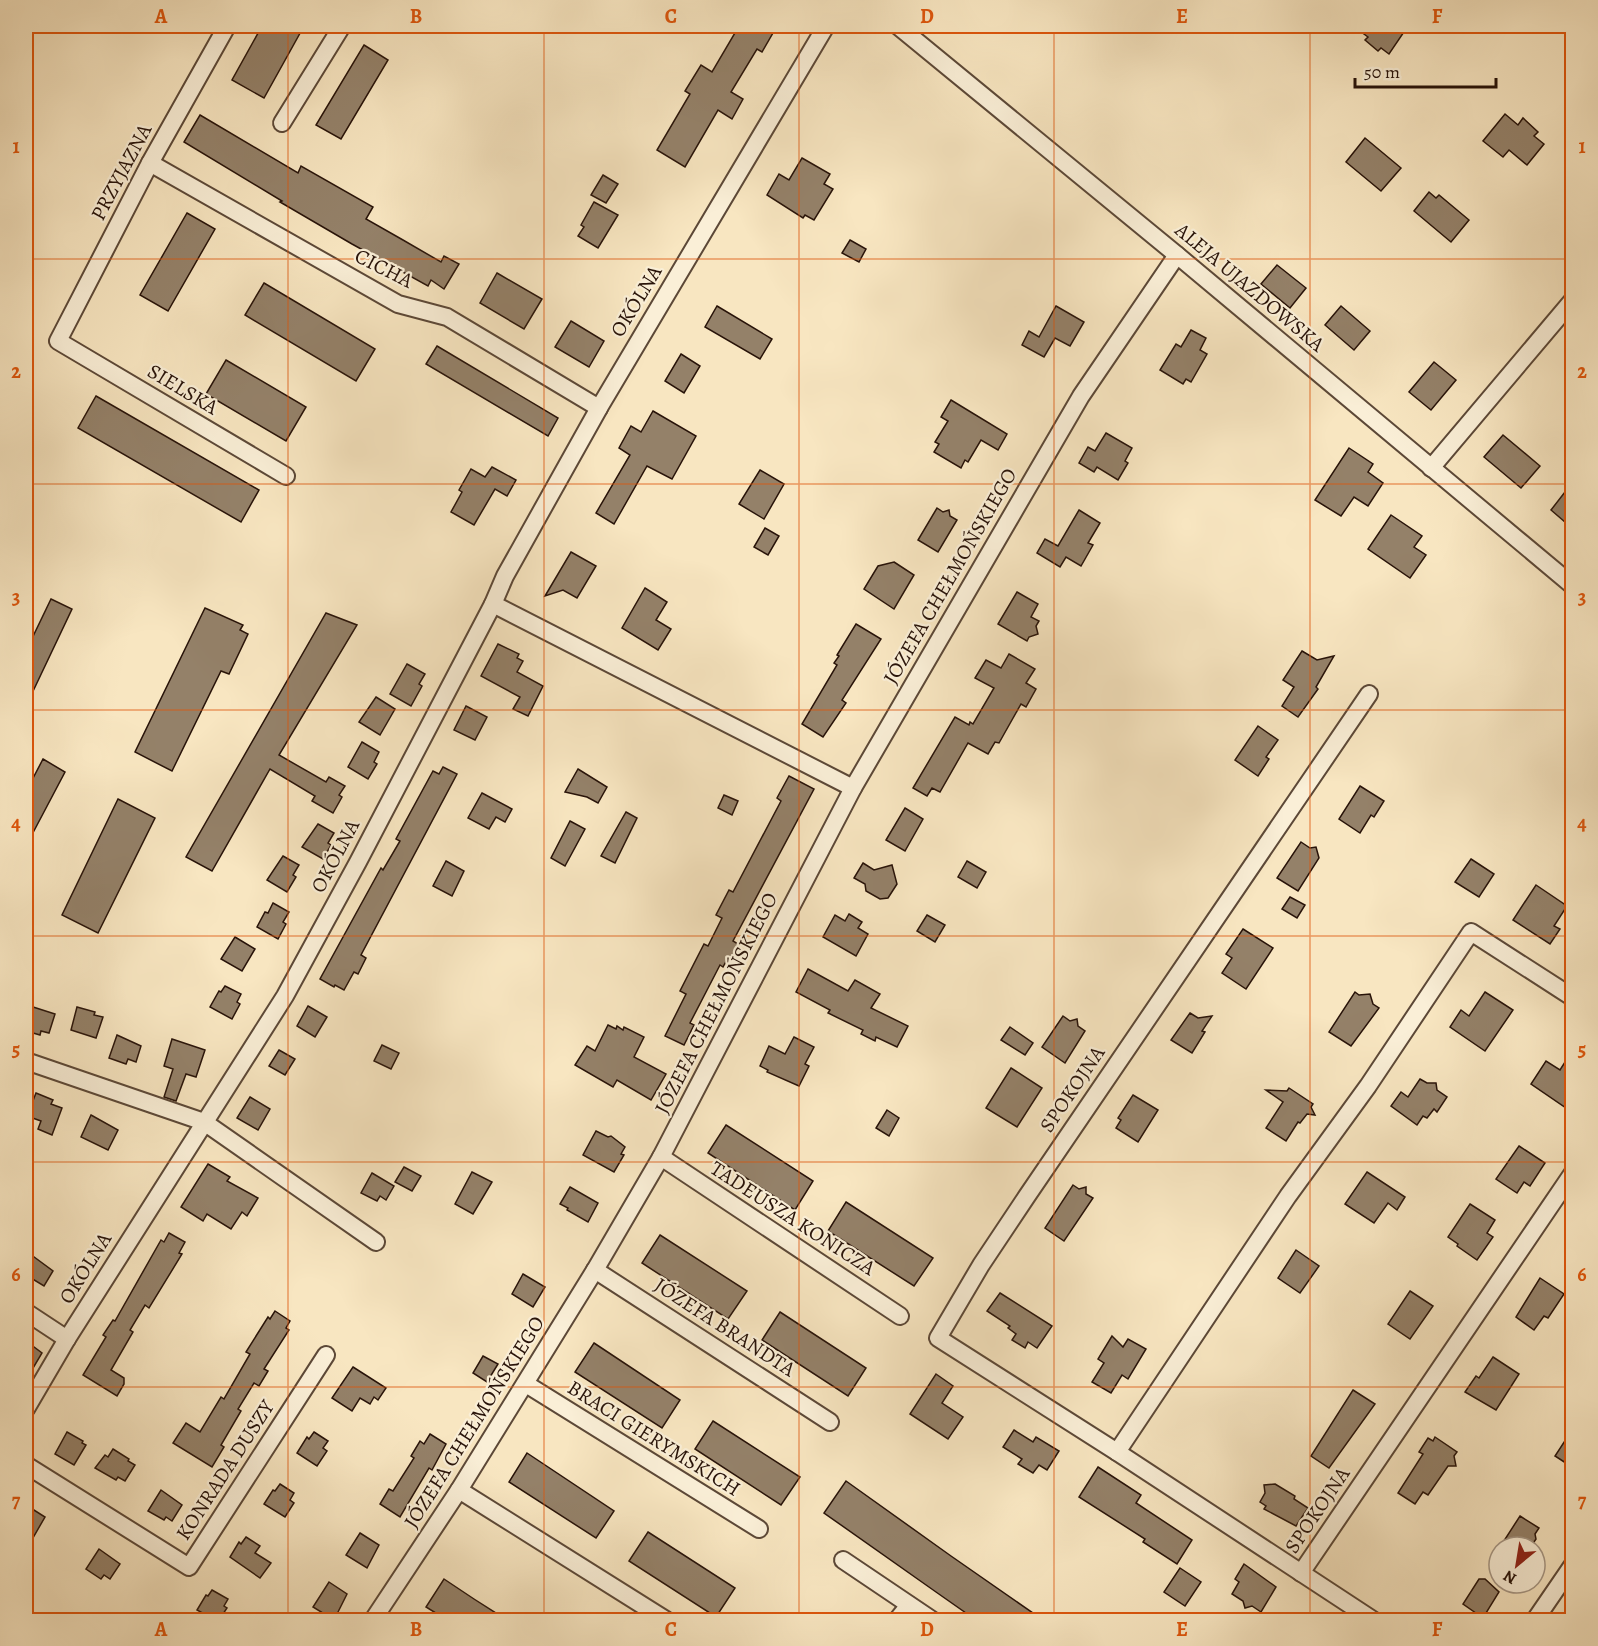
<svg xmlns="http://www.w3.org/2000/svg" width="1598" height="1646" viewBox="0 0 1598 1646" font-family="Alegreya,serif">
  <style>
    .building { fill: #948169; stroke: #281309; stroke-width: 1.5 }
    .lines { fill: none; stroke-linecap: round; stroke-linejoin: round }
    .street-casing { stroke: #5c4837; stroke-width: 20 }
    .street { stroke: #faefd7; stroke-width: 16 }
    .grid { fill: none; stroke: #de560c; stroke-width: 1.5; stroke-opacity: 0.55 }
    .labels { text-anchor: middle; stroke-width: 4.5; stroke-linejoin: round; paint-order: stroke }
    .street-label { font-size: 21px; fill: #281309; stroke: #faefd7 }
    .neatline { fill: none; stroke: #de560c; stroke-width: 2 }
    .grid-label { font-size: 20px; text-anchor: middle; font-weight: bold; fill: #de560c }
  </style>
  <rect width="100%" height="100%" fill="#f8e6c1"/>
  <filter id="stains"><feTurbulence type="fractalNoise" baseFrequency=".00333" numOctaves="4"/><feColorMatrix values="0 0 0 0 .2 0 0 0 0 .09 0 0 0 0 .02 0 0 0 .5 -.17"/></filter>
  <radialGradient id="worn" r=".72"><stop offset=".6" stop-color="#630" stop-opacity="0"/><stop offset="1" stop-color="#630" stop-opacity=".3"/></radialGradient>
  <g class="building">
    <path d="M262,26H304L264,98L232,80Z"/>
    <path d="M739,26H777L762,52L757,49L731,92L743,99L732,119L718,110L685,167L657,150L690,94L685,91L701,65L712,72Z"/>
    <path d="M1353,26H1408L1389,54L1381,48L1378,51L1365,40L1368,37Z"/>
    <path d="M364,45L388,60L341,139L316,125Z"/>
    <path d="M1505,114L1518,125L1523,118L1538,132L1534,136L1544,144L1527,165L1509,150L1503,157L1483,141Z"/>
    <path d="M200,115L298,173L301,166L373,207L366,219L403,240L441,262L444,256L459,264L444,289L431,280L428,286L352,244L280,202L282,201L184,142Z"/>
    <path d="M1365,138L1401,168L1381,191L1346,162Z"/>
    <path d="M802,158L830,174L824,184L833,189L814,220L805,215L803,218L767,195L779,174L789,180Z"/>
    <path d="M603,175L618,184L606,203L591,195Z"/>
    <path d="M1429,192L1436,198L1439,195L1469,220L1451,242L1414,211Z"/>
    <path d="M594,202L618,215L598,248L578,236L584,227L581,225Z"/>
    <path d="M187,213L215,229L168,311L140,295Z"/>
    <path d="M850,240L866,249L859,262L842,253Z"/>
    <path d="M1277,265L1306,288L1290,308L1261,284Z"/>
    <path d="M497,273L542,299L524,329L480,303Z"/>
    <path d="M264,283L375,349L356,381L245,315Z"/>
    <path d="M717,306L772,339L760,359L705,327Z"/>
    <path d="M1056,306L1084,322L1070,346L1055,338L1044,357L1022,345L1029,331L1039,337Z"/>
    <path d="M1341,306L1370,331L1354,350L1325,325Z"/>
    <path d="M571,321L604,341L589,367L555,347Z"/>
    <path d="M1191,330L1206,338L1200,350L1207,354L1191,382L1186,379L1183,384L1160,370L1176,344L1181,347Z"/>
    <path d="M437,346L558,418L548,436L426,364Z"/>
    <path d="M681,354L700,366L684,393L665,381Z"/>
    <path d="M226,360L306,407L286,441L206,394Z"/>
    <path d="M1434,362L1456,380L1431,410L1409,392Z"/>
    <path d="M96,396L259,490L241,522L78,428Z"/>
    <path d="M951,400L1007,434L998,450L981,440L968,462L965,460L961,468L934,452L939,444L935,442L948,421L941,417Z"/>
    <path d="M653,411L696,436L672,479L647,466L614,524L596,513L630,455L619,448L631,426L641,432Z"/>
    <path d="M1106,433L1132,448L1125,461L1128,463L1118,480L1097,467L1094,472L1079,463L1088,447L1095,451Z"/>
    <path d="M1503,435L1540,466L1521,488L1484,457Z"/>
    <path d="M1349,448L1373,464L1368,472L1383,483L1368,506L1354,497L1341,516L1315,500Z"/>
    <path d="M492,467L516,480L507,496L495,489L474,525L451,512L462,492L459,490L471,469L485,477Z"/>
    <path d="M760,470L784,484L764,519L739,504Z"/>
    <path d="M1572,483V528L1551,510Z"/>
    <path d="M937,508L943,512L949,510L950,516L957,520L938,552L918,540Z"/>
    <path d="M1079,510L1100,523L1088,543L1093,545L1081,566L1066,557L1060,567L1037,553L1045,539L1058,546Z"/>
    <path d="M1391,515L1422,536L1414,547L1426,555L1410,578L1368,549Z"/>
    <path d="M765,528L779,536L768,555L754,547Z"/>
    <path d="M571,552L596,566L577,598L563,590L545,596Z"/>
    <path d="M894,562L914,575L894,609L864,589L878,566Z"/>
    <path d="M645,588L667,602L656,620L671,629L658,650L622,628Z"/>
    <path d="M1017,592L1038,604L1031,617L1039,621L1036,626L1038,634L1029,637L1027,641L998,624Z"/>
    <path d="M51,599L72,609L26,706V651Z"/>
    <path d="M205,608L243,625L240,630L248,634L229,674L221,671L172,771L135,752Z"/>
    <path d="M326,613L357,625L279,755L326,782L329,777L345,786L339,795L342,797L333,813L312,801L315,796L270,769L212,871L186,857Z"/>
    <path d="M856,624L881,639L842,700L846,703L823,737L802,724L837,665L834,663L839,656L837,655Z"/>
    <path d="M498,644L519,654L517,658L523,661L517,672L543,686L528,716L513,709L520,697L481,676Z"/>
    <path d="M1302,651L1317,660L1334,656L1316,687L1318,689L1298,717L1282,706L1294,687L1283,680Z"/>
    <path d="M1009,654L1035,669L1026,683L1036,689L1026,707L1021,704L999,743L995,742L988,754L968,743L940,792L932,788L927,796L913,788L955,717L969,725L970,722L973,724L994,688L975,678L986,660L1001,668Z"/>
    <path d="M407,664L425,674L419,684L422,686L411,706L390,694Z"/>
    <path d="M376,697L395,709L380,735L359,722Z"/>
    <path d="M466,706L487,717L475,740L454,730Z"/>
    <path d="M1258,726L1278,740L1266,757L1269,759L1258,776L1235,760Z"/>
    <path d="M362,742L379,752L374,762L377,764L368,779L348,767Z"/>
    <path d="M43,759L65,772L26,846V779L31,782Z"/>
    <path d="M443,767L457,774L361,955L366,958L358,974L354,972L344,990L335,985L334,987L320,979L381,868L383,870L400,841L396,839L433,771L439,774Z"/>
    <path d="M578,769L607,787L598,803L587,797L565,792Z"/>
    <path d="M789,776L814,789L733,941L738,944L732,957L729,956L723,967L720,965L690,1023L694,1025L684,1045L665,1036L686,994L680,991L704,944L708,946L722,918L716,915L729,890L733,892L781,801L777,798Z"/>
    <path d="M1360,786L1384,801L1374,817L1371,815L1360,833L1339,819Z"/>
    <path d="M482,793L512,809L505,822L496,817L489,829L468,818Z"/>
    <path d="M724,795L738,801L732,815L718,808Z"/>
    <path d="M118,799L155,818L98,933L62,915Z"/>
    <path d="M905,808L923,819L905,851L886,840Z"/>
    <path d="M626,812L637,818L615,863L601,856Z"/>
    <path d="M570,821L585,829L565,866L551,858Z"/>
    <path d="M318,824L334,833L328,843L331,845L323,859L302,847Z"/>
    <path d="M1301,842L1310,848L1316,847L1319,858L1298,891L1277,878Z"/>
    <path d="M283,856L299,865L293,875L296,877L287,892L267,880Z"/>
    <path d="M1471,859L1494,874L1479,897L1455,882Z"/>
    <path d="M446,861L464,871L452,896L433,886Z"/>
    <path d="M967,861L986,872L977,888L958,877Z"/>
    <path d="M863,863L874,870L892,865L897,884L888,898L880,899L866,891L865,884L854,878Z"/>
    <path d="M1536,885L1567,906L1554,926L1560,929L1550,944L1513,920Z"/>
    <path d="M1290,897L1305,905L1297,918L1282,909Z"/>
    <path d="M273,903L289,912L283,922L286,924L278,939L257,927L265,912L268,913Z"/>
    <path d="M849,914L862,922L858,928L868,934L856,956L823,937L835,915L845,921Z"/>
    <path d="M927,915L945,925L935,942L917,931Z"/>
    <path d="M1243,929L1273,948L1246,989L1222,973L1232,958L1226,954Z"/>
    <path d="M235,937L255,949L242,971L221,959Z"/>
    <path d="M808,969L848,991L855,980L880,994L871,1008L908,1026L897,1047L876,1037L875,1041L861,1034L863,1030L828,1013L830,1010L796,992Z"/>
    <path d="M225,986L241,994L237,1002L240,1004L232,1019L210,1007L219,991L221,992Z"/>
    <path d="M1355,992L1359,995L1370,994L1373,1004L1379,1008L1351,1046L1329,1032Z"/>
    <path d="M1485,992L1513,1010L1485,1051L1450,1027L1461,1010L1469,1016Z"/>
    <path d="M30,1006L55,1014L49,1033L41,1031L40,1035L26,1031V1021Z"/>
    <path d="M308,1006L327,1017L315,1037L297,1026Z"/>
    <path d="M77,1007L95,1012L94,1015L103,1017L96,1038L71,1030Z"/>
    <path d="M1190,1013L1198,1018L1212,1016L1202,1031L1205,1032L1192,1053L1171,1040Z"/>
    <path d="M1063,1016L1070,1021L1077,1019L1078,1026L1085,1031L1065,1063L1042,1047Z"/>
    <path d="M608,1025L616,1029L617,1026L623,1030L624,1027L644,1037L634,1057L666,1074L651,1100L617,1080L613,1087L575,1065L587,1046L595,1051Z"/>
    <path d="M1010,1027L1033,1043L1025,1055L1001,1040Z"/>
    <path d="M117,1035L141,1046L136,1062L128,1059L126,1064L109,1058Z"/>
    <path d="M794,1037L814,1047L805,1064L809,1066L799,1086L767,1072L768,1070L760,1066L769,1046L785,1054Z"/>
    <path d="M172,1039L205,1050L196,1077L186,1074L176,1101L164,1097L173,1069L164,1066Z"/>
    <path d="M382,1045L399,1053L391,1069L374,1061Z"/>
    <path d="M279,1050L295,1059L285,1075L269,1066Z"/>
    <path d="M1572,1051V1112L1531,1084L1546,1061L1560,1070Z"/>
    <path d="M1011,1068L1042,1088L1017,1127L986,1108Z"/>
    <path d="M1420,1079L1427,1083H1436L1437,1090L1447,1097L1437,1112L1434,1109L1427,1118L1423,1116L1417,1125L1391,1106L1401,1092L1408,1097Z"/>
    <path d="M1289,1088L1313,1104L1311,1107L1315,1115L1307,1114L1300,1123L1298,1122L1286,1141L1266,1128L1283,1102L1266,1090L1287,1091Z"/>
    <path d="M36,1093L53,1100L51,1104L62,1108L52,1135L38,1129L41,1121L27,1116Z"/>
    <path d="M1133,1095L1158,1110L1138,1142L1116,1128L1121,1120L1118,1118Z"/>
    <path d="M250,1097L270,1109L258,1130L237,1118Z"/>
    <path d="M887,1110L899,1118L889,1136L876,1128Z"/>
    <path d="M91,1115L118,1130L108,1150L81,1137Z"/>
    <path d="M726,1125L813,1181L795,1210L708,1153Z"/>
    <path d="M596,1131L608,1137L611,1136L625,1147L621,1154L624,1155L614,1172L583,1155Z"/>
    <path d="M1519,1146L1545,1163L1530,1186L1524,1182L1517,1193L1496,1179Z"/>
    <path d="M208,1164L230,1177L227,1181L258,1198L247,1216L242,1212L231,1229L207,1214L203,1221L181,1207Z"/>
    <path d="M404,1167L421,1176L412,1191L395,1182Z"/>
    <path d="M472,1172L492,1182L473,1214L455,1204Z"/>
    <path d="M1367,1172L1405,1197L1397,1210L1388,1203L1374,1223L1345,1204Z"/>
    <path d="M372,1173L394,1186L386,1200L380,1196L377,1201L361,1193Z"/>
    <path d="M1073,1185L1079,1189L1086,1187V1194L1093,1198L1064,1241L1045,1228Z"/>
    <path d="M570,1187L598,1203L588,1222L567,1210L568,1208L560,1204Z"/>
    <path d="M846,1202L933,1258L914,1286L828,1231Z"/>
    <path d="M1470,1204L1495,1220L1487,1233L1493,1237L1477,1260L1457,1246L1458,1244L1448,1237Z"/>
    <path d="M169,1233L185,1242L179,1253L182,1254L149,1308L145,1305L130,1330L133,1332L111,1370L124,1378V1384L117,1396L83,1375L106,1337L103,1335L113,1320L115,1321L161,1240L164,1242Z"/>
    <path d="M660,1235L747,1291L728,1319L642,1263Z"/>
    <path d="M1296,1250L1319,1266L1300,1293L1278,1278Z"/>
    <path d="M26,1251L53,1271L44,1286L26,1275Z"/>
    <path d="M523,1274L545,1287L533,1307L512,1294Z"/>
    <path d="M1540,1278L1564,1294L1548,1318L1544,1316L1534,1330L1516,1317Z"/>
    <path d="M1410,1291L1433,1306L1410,1339L1388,1324Z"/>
    <path d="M1000,1293L1052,1326L1037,1348L1028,1342L1025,1348L1012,1340L1016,1334L1008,1328L1010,1326L987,1311Z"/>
    <path d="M275,1311L290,1321L286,1328L289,1330L264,1369L268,1371L259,1386L254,1383L238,1409L241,1411L221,1445L224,1447L212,1467L173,1443L186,1423L200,1432L221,1397L224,1399L250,1354L246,1352L268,1317L270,1319Z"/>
    <path d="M780,1312L866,1368L848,1396L762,1340Z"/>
    <path d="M1112,1336L1123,1347L1128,1339L1146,1349L1128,1379L1122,1375L1111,1393L1092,1382L1104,1363L1098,1359Z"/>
    <path d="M26,1341L42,1353L26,1380Z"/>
    <path d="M594,1343L680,1400L662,1428L575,1372Z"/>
    <path d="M483,1356L498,1364L487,1382L473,1373Z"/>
    <path d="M1493,1357L1519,1374L1496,1410L1465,1392L1476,1376L1479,1378Z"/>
    <path d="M353,1367L386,1388L378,1400L374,1397L370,1404L360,1398L352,1411L332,1398Z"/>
    <path d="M936,1374L953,1386L942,1403L963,1417L948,1439L910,1414Z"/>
    <path d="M1353,1390L1375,1404L1329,1468L1311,1456Z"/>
    <path d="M713,1421L800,1477L781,1505L695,1449Z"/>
    <path d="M1014,1430L1033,1442L1036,1437L1059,1451L1047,1470L1039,1465L1033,1473L1018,1464L1022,1459L1003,1447Z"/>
    <path d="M1572,1430V1467L1555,1456Z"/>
    <path d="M67,1432L83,1441L82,1443L86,1445L74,1465L55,1454Z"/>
    <path d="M314,1432L328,1441L323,1448L327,1451L317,1466L297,1453L307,1437L309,1439Z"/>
    <path d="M430,1434L446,1444L432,1470L429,1468L400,1517L380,1504L389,1489L393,1491L414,1458L411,1456L420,1441L424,1444Z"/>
    <path d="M1435,1437L1457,1452L1454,1456L1456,1466H1448L1428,1495L1423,1492L1415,1504L1398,1493L1423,1454L1419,1452L1428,1438L1433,1441Z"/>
    <path d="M113,1449L129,1459L128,1461L135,1465L125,1481L118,1477L116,1480L95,1468L105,1455L108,1457Z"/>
    <path d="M527,1453L614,1511L596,1538L509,1482Z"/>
    <path d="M1098,1467L1141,1495L1136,1503L1192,1540L1177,1564L1143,1542L1145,1539L1079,1497Z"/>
    <path d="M846,1481L951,1556L1043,1620H976L936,1592L824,1513Z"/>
    <path d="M280,1484L294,1493L290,1500L294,1503L285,1517L264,1504L273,1490L275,1491Z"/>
    <path d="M1275,1484L1295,1496L1294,1499L1308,1508L1296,1526L1264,1509L1266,1506L1260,1502L1265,1493L1264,1485Z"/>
    <path d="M161,1490L182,1505L172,1521L166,1517L164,1520L148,1511Z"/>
    <path d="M26,1505L45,1517L26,1550Z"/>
    <path d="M1520,1516L1539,1528L1535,1534L1536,1539L1532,1545L1527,1547H1500Z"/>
    <path d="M648,1532L735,1588L716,1617L629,1561Z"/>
    <path d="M360,1533L379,1545L367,1568L346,1555Z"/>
    <path d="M246,1537L260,1546L255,1553L271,1563L260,1578L230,1557L239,1542L241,1544Z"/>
    <path d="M99,1549L120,1564L110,1579L104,1575L101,1579L86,1569Z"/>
    <path d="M1244,1564L1276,1587L1261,1612L1252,1606L1245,1608L1243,1601L1232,1594L1239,1582L1235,1579Z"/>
    <path d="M1180,1568L1201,1582L1185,1606L1164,1592Z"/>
    <path d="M444,1579L474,1599L507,1620H447L426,1607Z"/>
    <path d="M1479,1579H1485L1499,1592L1483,1618L1463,1604Z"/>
    <path d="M329,1582L347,1594L334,1620L313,1607Z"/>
    <path d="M212,1590L228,1599L224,1606L227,1608L219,1620H215L197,1610L206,1595L208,1596Z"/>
  </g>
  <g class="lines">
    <defs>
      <g id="street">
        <path d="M227,26L150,163L58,341L286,476"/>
        <path d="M898,26L1177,255L1572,585"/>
        <path d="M282,123L342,26"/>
        <path d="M150,163L398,304L447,317L599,408"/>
        <path d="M1431,468L1572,301"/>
        <path d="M493,604L853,788"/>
        <path d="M1369,694L1027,1196L981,1265L938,1338L1117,1452L1373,1620"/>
        <path d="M26,1061L204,1122L376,1242"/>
        <path d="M661,1157L900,1316"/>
        <path d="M595,1270L830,1422"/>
        <path d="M26,1312L67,1339"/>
        <path d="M526,1384L759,1529"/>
        <path d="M26,1409L67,1339L285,996L358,862L493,604L505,576L599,408L826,26"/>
        <path d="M1117,1452L1288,1196L1368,1086L1471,932L1572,997"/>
        <path d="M26,1465L189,1567L326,1355"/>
        <path d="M459,1490L666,1620"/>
        <path d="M843,1560L932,1620"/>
        <path d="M1301,1573L1572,1174"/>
        <path d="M373,1620L459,1490L595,1270L661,1157L853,788L1081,396L1177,255"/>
        <path d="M897,1620L909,1605"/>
        <path d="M1535,1620L1572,1566"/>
      </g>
    </defs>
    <use href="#street" class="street-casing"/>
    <use href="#street" class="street"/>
  </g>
  <path class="grid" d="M288,26V1620M544,26V1620M799,26V1620M1054,26V1620M1310,26V1620M26,259H1572M26,484H1572M26,710H1572M26,936H1572M26,1162H1572M26,1387H1572"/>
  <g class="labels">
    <g class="street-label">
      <text transform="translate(121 172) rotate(-62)" y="7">PRZYJAZNA</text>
      <text transform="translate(384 268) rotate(27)" y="7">CICHA</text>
      <text transform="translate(1250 287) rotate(40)" y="7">ALEJA UJAZDOWSKA</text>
      <text transform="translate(636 301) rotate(-59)" y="7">OKÓLNA</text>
      <text transform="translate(183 389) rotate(31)" y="7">SIELSKA</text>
      <text transform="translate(950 576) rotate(-60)" y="7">JÓZEFA CHEŁMOŃSKIEGO</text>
      <text transform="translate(335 856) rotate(-62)" y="7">OKÓLNA</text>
      <text transform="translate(716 1003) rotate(-63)" y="7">JÓZEFA CHEŁMOŃSKIEGO</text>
      <text transform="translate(1072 1089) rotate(-56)" y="7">SPOKOJNA</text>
      <text transform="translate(793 1218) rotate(33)" y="7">TADEUSZA KONICZA</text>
      <text transform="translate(85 1268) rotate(-58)" y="7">OKÓLNA</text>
      <text transform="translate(725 1327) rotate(33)" y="7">JÓZEFA BRANDTA</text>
      <text transform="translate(474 1422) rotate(-58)" y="7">JÓZEFA CHEŁMOŃSKIEGO</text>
      <text transform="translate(654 1438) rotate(32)" y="7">BRACI GIERYMSKICH</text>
      <text transform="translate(225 1470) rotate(-57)" y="7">KONRADA DUSZY</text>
      <text transform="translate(1317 1510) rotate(-56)" y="7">SPOKOJNA</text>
    </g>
  </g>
  <rect width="1598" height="1646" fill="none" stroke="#f8e6c1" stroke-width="66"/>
  <g transform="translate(1517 1565) rotate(210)"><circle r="28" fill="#faefd7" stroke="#a69785" stroke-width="1.5"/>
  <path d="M0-4.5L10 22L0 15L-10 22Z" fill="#8f2418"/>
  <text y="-9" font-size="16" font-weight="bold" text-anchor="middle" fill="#281309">N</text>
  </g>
  <path d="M1355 78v9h141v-9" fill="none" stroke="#281309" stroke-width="3"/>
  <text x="1364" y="78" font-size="18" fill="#281309" stroke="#faefd7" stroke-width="4.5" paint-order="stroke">50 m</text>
  <rect x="33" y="33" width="1532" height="1580" class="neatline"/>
  <g class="grid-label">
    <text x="161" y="23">A</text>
    <text x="416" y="23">B</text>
    <text x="671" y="23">C</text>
    <text x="927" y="23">D</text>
    <text x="1182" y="23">E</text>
    <text x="1437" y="23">F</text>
    <text x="16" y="153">1</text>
    <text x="1582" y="153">1</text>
    <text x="16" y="378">2</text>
    <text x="1582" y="378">2</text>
    <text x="16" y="604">3</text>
    <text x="1582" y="604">3</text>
    <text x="16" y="830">4</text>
    <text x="1582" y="830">4</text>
    <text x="16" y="1056">5</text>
    <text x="1582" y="1056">5</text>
    <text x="16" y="1281">6</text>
    <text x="1582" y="1281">6</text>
    <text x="16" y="1507">7</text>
    <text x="1582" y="1507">7</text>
    <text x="161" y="1636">A</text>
    <text x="416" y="1636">B</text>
    <text x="671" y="1636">C</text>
    <text x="927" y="1636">D</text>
    <text x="1182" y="1636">E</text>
    <text x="1437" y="1636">F</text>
  </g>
  <rect width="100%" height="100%" filter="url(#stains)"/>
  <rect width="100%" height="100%" fill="url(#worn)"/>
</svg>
